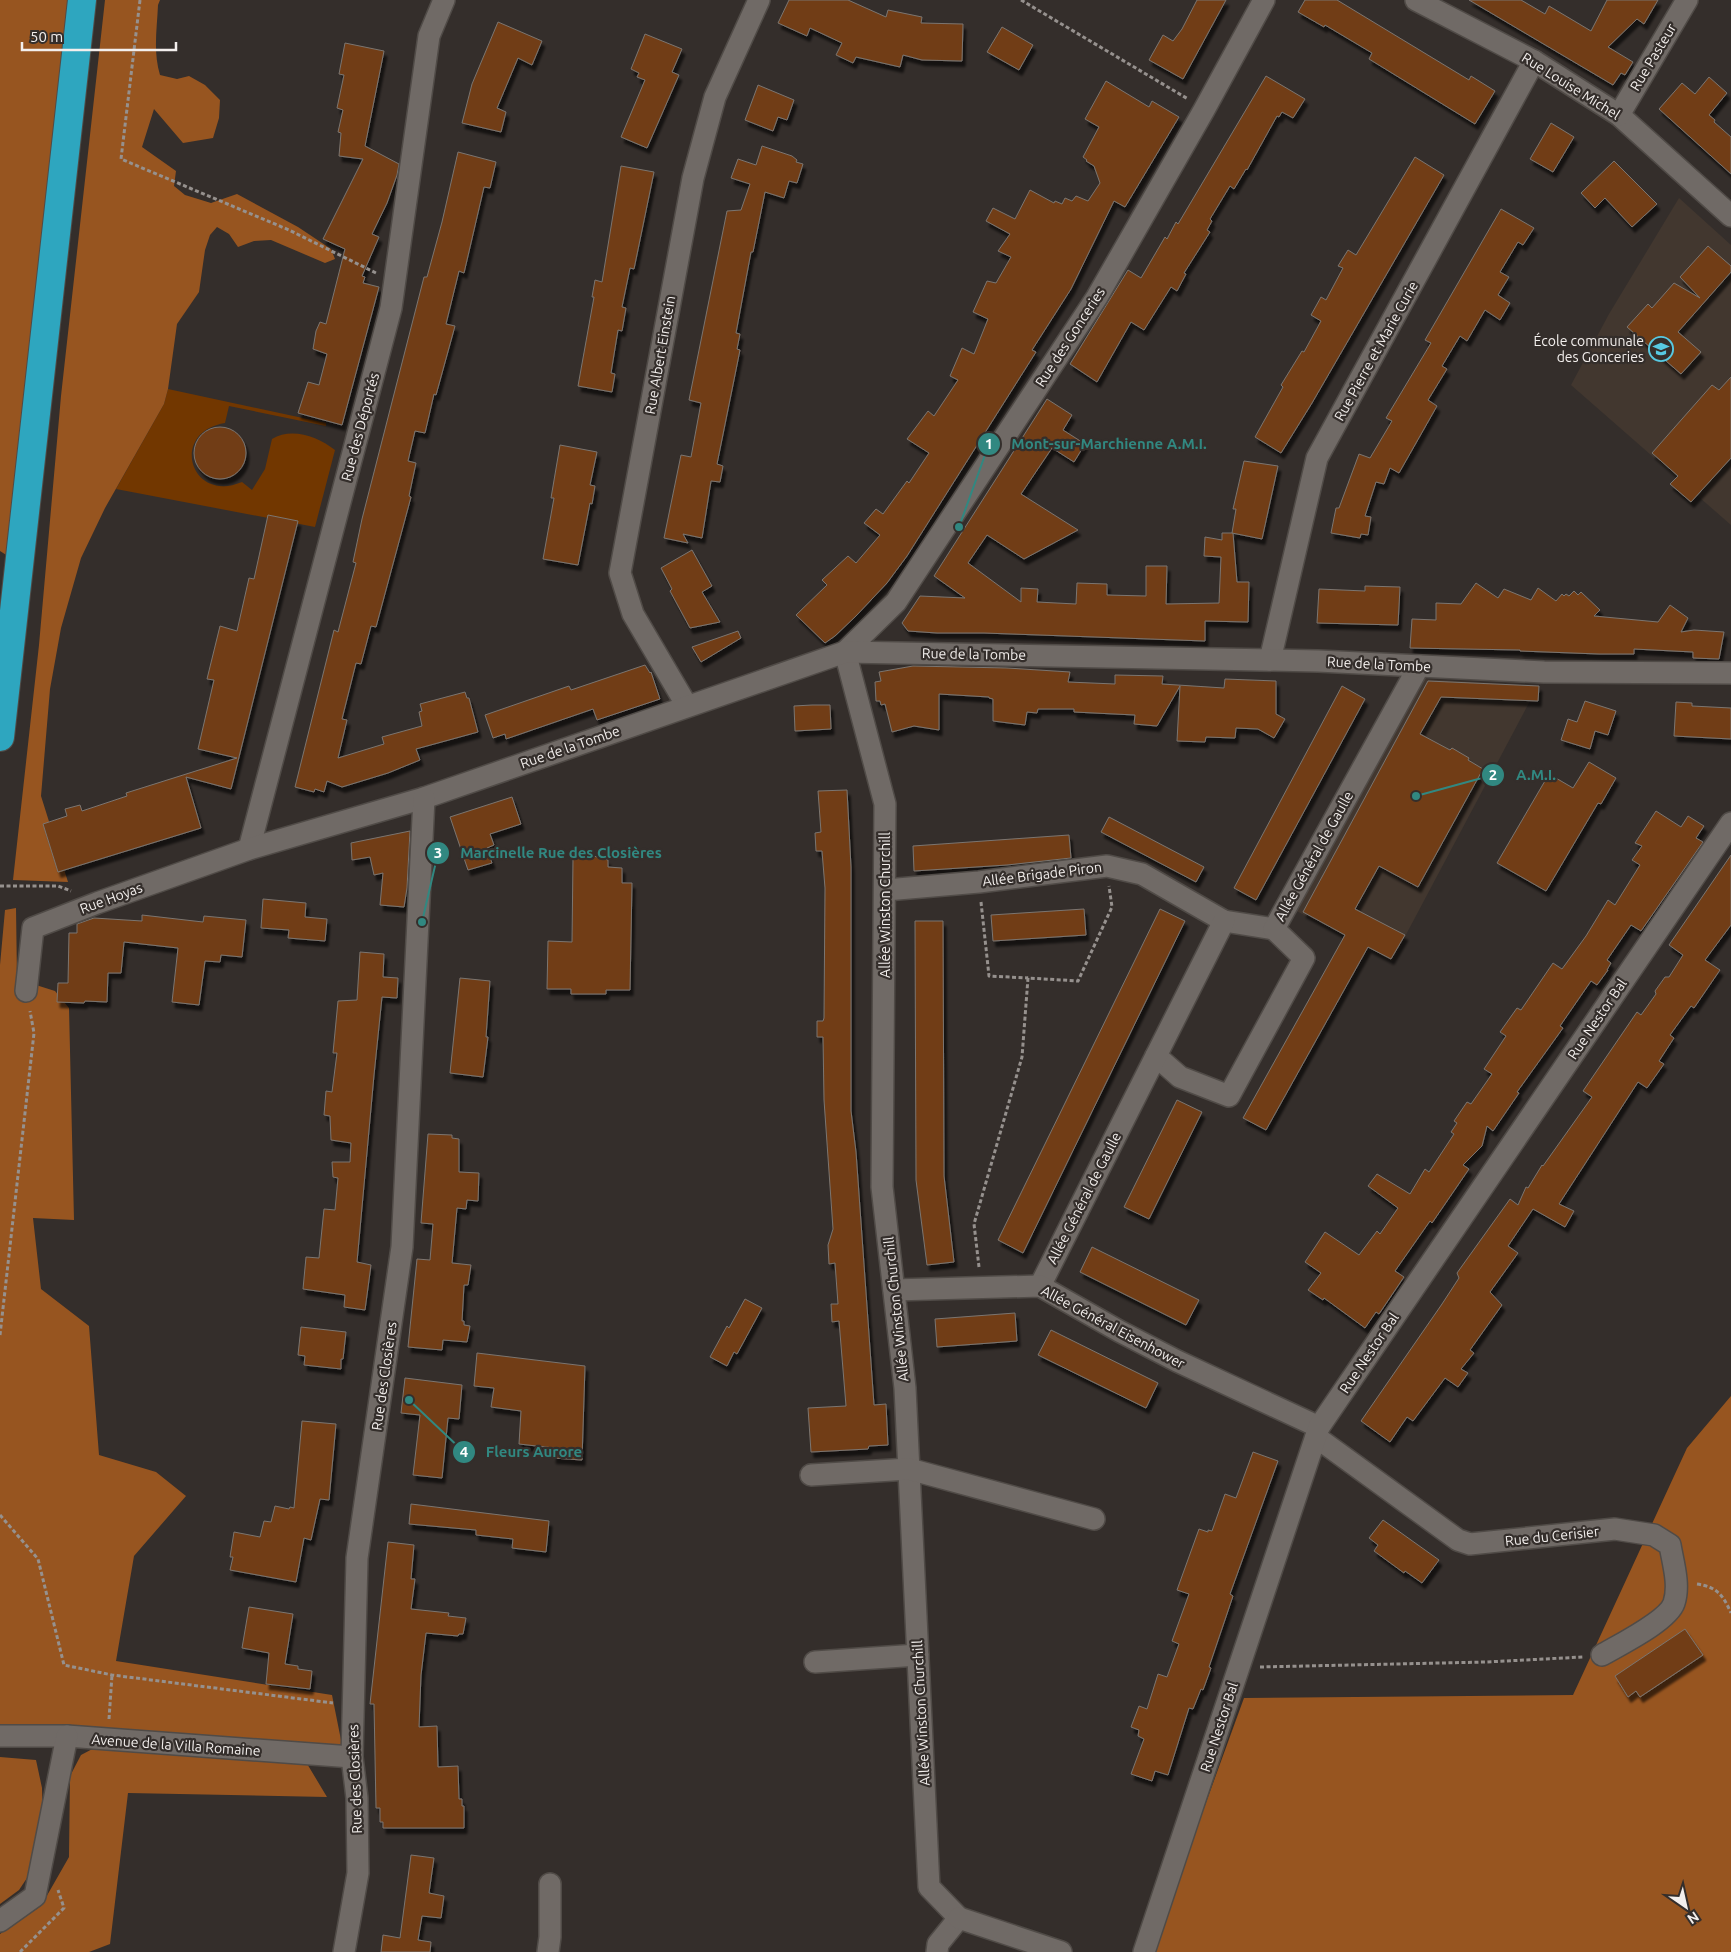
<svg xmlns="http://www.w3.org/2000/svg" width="1731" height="1952" viewBox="0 0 1731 1952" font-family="Ubuntu,sans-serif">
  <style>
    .built { fill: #42372f }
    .green { fill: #723700 }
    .forest { fill: #975520 }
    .building { fill: #713e17; stroke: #7b7570; filter: url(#shadow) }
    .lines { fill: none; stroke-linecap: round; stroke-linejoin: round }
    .minor-casing { stroke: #504b47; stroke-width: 24 }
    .highway-casing { stroke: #504b47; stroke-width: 30 }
    .path { stroke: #96918e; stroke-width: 3; stroke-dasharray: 4 2.5; stroke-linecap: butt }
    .minor { stroke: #706a66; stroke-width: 21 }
    .highway { stroke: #2ea6bf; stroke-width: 28 }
    .labels { text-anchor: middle; stroke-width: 4.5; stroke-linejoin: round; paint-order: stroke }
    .street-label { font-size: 14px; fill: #f3efed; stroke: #342e2b }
    .poi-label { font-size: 14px; fill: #f3efed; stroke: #342e2b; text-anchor: end }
    .leader { fill: none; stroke: #318881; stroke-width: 2 }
    .callout-dot { fill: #318881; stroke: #342e2b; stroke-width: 2 }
    .mark-label { font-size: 15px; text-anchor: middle; font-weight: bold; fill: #fff }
    .callout-label { font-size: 15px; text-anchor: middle; font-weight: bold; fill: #318881; stroke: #342e2b; stroke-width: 4.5; stroke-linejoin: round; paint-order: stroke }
  </style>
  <defs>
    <filter id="shadow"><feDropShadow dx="3" dy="5.5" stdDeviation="1" flood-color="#0009"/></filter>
  </defs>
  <rect width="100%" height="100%" fill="#342e2b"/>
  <g class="built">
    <path d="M1679,198L1731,245V525L1571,385L1609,314Z"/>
    <path d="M1421,679L1538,686L1392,961L1287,906Z"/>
  </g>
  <path class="green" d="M168,389L326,423V426L229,406L225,423C169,432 190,504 242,482L252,490L265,469L272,439C292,427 318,437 335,450L315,527L116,489L164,404Z"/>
  <g class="forest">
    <path d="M0,0H69L11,558L0,551Z"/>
    <path d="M105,0H160L158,5C157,29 153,52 160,75L177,79L189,76L205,85L220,100L219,118L213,138L183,143L154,109L142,147L176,171L174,186L185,195L211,203L237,194L298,227L331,249L335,259L325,263L271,240L254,241L238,247L229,234L217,227L210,235L205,250L199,292L177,324L168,389L164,404L105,508L81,558L61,628L50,689L41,796L68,882L13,880L39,645L61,396Z"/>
    <path d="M16,908L17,979L55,991L69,1008L74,1220L33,1218L41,1289L89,1326L99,1455L156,1472L186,1496L134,1556L116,1661L332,1695L343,1750L0,1728V965L5,910Z"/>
    <path d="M1731,1396V1952H1147L1196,1830L1244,1698L1573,1695L1687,1448Z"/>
    <path d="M98,1746L306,1762L327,1797L128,1793L110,1944L89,1952H0V1934L41,1906L69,1857L70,1776L81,1755Z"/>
    <path d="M0,1757L36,1760L42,1788L43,1824L27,1878L19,1890L0,1904Z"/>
  </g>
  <g class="building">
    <path d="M789,0H848L886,17L888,10L922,17L921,23L963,24L962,61L922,60L903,55L900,67L856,57L853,63L836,55L842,43L810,28L807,36L778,23Z"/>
    <path d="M1197,0H1226L1183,79L1149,60L1163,35L1173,41L1182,29Z"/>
    <path d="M1305,0H1337L1469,80L1471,76L1495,91L1475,124L1369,59L1372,53L1325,25L1324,27L1298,12Z"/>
    <path d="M1469,0H1521L1545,14L1549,6L1591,31L1607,0H1658L1644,24L1637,19L1608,47L1633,62L1625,75L1621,73L1613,85Z"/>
    <path d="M498,22L542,41L532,65L518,58L497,108L506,112L501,132L462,123L472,84Z"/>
    <path d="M1002,27L1033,45L1019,70L987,52Z"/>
    <path d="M645,34L682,49L672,72L679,75L647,148L621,137L645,80L637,77L639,73L631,69Z"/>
    <path d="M345,43L384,51L365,146L399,164L397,175L387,203L372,234L379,237L362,276L365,277L363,283L379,287L342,425L298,413L308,382L319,385L327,354L313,349L316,331L320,322L326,324L345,249L323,239L363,159L339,156L341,133L338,132L343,110L337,108L344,75L339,74Z"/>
    <path d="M1266,76L1305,99L1293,118L1282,112L1279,117L1277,116L1247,170L1246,169L1234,189L1230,186L1210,219L1212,221L1207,230L1210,232L1184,273L1186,274L1177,291L1171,287L1144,330L1131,322L1097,382L1070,364L1128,270L1141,278L1165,237L1167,239L1176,222L1178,224Z"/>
    <path d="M1709,77L1727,93L1709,115L1715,120L1714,122L1731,137V174L1659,109L1682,83L1695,94Z"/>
    <path d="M1106,81L1149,107L1152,101L1179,117L1125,207L1114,201L1071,289L1032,350L1036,352L907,556L887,583L856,616L835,636L825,643L796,615L827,585L822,580L848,556L856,563L880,535L864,523L876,509L883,514L907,481L909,483L929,453L907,439L928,411L934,416L958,380L950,376L962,348L974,354L988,319L973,312L987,281L996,283L1011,257L998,251L1010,234L986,221L993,208L1015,219L1030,190L1054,203L1055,201L1062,204L1065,198L1072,201L1076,196L1088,201L1100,183L1094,166L1086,161L1087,160L1083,157L1099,127L1085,119Z"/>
    <path d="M758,85L794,100L787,120L778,117L773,131L745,120Z"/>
    <path d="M1551,123L1574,137L1553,172L1530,159Z"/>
    <path d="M762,146L792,156L797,160L796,162L803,164L797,183L789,181L784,198L765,192L753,252H751L736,333L740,334L737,349L740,350L717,464L723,466L720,482L711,481L702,538L683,534L688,543L664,538L681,455L691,457L701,403L689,400L727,211L741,210L750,184L731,178L738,159L756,165Z"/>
    <path d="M458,152L496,162L490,188L484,187L464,273L459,271L446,324L455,326L436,395L434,394L425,433L415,431L408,461L416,463L409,496L411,497L376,627L371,626L361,664L356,663L342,719L347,720L338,758L384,744L382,737L422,726L419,712L422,711L420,704L465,692L467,698H469L478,732L416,749L420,760L388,773L342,787L327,781L324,792L315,789L314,792L295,787L334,630L338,632L356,563L353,562L362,519L424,277H427L442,222Z"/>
    <path d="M1415,157L1444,175L1312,403L1281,453L1255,437L1283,387L1281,385L1302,351L1304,352L1321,321L1311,315L1321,297L1326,300L1343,268L1338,266L1348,250L1356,255Z"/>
    <path d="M1614,161L1657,204L1632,227L1605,198L1595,208L1581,193Z"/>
    <path d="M621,166L654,172L634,269L630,268L622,307L626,308L622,331L618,330L611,373L615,374L612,392L578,386L594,297H592L595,280L602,282Z"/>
    <path d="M1501,209L1534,228L1523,245L1518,242L1500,272L1509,277L1498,295L1510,303L1500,320L1485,310L1467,341L1460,336L1442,366L1447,369L1428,400L1437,406L1399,473L1390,468L1384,484L1376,482L1365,516L1371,517L1368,535L1361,534L1360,538L1331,533L1336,508H1339L1359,454L1370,458L1392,421L1386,418L1431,343L1425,340Z"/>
    <path d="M1708,246L1731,266V272L1678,332L1701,352L1681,374L1627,327L1648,304L1652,308L1674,283L1700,298L1680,277Z"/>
    <path d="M1731,377V458L1691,502L1670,484L1678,476L1652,453L1712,385L1719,390Z"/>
    <path d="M1047,399L1072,415L1063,430L1085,444L1074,462L1052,448L1021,494L1078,530L1024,559L987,535L968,563L1021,602V588L1038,589L1037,602L1076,604L1077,583L1107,584V595L1146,596V566H1167L1166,604L1219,603L1221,557L1204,556L1205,537L1222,540V533H1233L1237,582H1249L1248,622L1205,621V641L984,633H937L908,631L902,623L920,596L965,598L934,576Z"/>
    <circle cx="220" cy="453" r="26"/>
    <path d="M560,445L597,452L590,485L595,486L592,504L590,503L578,565L543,559L554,498H551Z"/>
    <path d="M1244,461L1278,466L1262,539L1232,533L1236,509H1233Z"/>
    <path d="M268,515L298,521L231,789L186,777L201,828L58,872L43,824L67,816L65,809L80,805L82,811L127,796L126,793L237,758L198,749L214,680L207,679L220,626L237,631L249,578L254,579Z"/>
    <path d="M692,550L712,586L702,592L720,622L690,628L670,591L672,589L661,568Z"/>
    <path d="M1476,583L1498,598L1504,589L1531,600L1538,588L1556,601L1562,594L1564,596L1566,594L1569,596L1574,591L1578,595L1581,592L1600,610L1594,616L1658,622L1670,605L1688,618L1681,632L1694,630L1724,632L1719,659L1693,658V652L1634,649V654H1599L1520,651V650L1410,648L1412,619L1436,620V603L1461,604Z"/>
    <path d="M1365,586L1400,587L1398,625L1317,623L1319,589L1365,591Z"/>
    <path d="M738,631L741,638L701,662L692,647Z"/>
    <path d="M645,665L650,673L651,672L660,699L597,720L593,709L506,739L505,734L493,738L485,715L569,686L571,690Z"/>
    <path d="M913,666L1007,668L1070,672L1068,682L1115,684V675L1163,676L1162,684L1224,688L1225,679L1276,681V714L1285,719L1274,738L1258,729L1236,728L1235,738L1206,737L1205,742L1177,741L1180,686L1157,726L1134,724L1135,715L1074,712V709H1038L1037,713L1027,712L1025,725L993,721V699L989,698V697L939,694V730L914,726L892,732L885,704L881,705L880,701H876L875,682L881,681L879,672Z"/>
    <path d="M1428,681L1539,686L1538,701L1441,697L1420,734L1450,750L1452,748L1469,758L1468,760L1483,769L1418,887L1379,866L1355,909L1405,935L1391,959L1368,947L1266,1130L1243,1118L1345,935L1303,912Z"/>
    <path d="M1342,686L1365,699L1256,900L1234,888Z"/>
    <path d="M1585,701L1616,711L1608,735L1595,731L1590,749L1561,740L1568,719L1577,722Z"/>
    <path d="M1676,702L1692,703V706L1731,708V739L1674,736Z"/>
    <path d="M812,705H830L831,729L795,731L794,706Z"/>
    <path d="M1589,762L1616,778L1601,804L1598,803L1546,891L1497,863L1549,774L1573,788Z"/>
    <path d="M847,790L851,867V1111L856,1152L874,1405L886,1404L888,1445L869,1446L868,1449L811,1452L808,1408L846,1406L839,1321L832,1322L831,1304H838L835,1263L829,1264L828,1245L833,1229L824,1100L823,1037H817V1021H823L824,1018L825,888L822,851H816L815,833L821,832L818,791Z"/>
    <path d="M512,797L521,824L490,834L494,845L487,848L492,863L468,870L450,817Z"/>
    <path d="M1656,811L1681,827L1688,816L1704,826L1696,838L1703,842L1641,931L1631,925L1607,960L1611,963L1607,970H1608L1597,985L1591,981L1560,1026L1563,1028L1517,1092L1519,1093L1493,1131L1487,1126L1482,1146L1463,1165L1469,1169L1432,1223L1430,1221L1395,1271L1404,1277L1379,1314L1376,1312L1365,1328L1324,1298L1323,1300L1308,1290L1321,1273L1305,1262L1325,1232L1359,1255L1377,1231L1380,1234L1398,1208L1368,1186L1377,1174L1410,1194L1425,1169L1429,1172L1454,1134L1451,1132L1457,1123L1454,1121L1467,1102L1471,1104L1492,1074L1484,1069L1506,1036L1500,1032L1517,1008L1521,1010L1553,963L1562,969L1586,936L1608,900L1615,905L1640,865L1632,860L1642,846L1635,843Z"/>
    <path d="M1109,817L1204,867L1196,882L1101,832Z"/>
    <path d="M410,831L407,888L404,907L380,905L383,873L374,875L370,857L352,860L351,843Z"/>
    <path d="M1069,835L1071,858L1007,865L914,871L913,846Z"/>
    <path d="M590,855L608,860V867L622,868V883H632L630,990H606V994H571V989H547L548,941L572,942L573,859Z"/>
    <path d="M1731,855V925L1705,960L1720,970L1694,1008L1691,1006L1670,1035L1674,1038L1659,1061L1664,1064L1647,1088L1638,1082L1559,1204L1574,1211L1565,1227L1533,1209L1508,1246L1518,1253L1490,1292L1502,1305L1470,1350L1474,1353L1461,1369L1468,1373L1458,1387L1445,1378L1413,1421L1407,1417L1390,1442L1361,1421L1442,1304L1459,1278L1457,1273L1510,1199L1518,1205L1526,1187L1528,1188L1542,1165L1543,1166L1592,1097L1583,1091L1637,1012L1641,1015L1656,994L1655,991L1665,977H1669L1683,955L1669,945Z"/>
    <path d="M263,899L306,903L305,917L327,919L325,941L288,938L289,930L261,928Z"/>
    <path d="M1084,909L1086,935L993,941L991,915Z"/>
    <path d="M1160,909L1185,921L1023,1253L998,1240Z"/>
    <path d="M142,915L203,922L204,916L246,920L242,957L221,955L220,962L205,961L199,1005L172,1002L178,948L124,942L121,973H108L107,1002L85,1001L84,1003L57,1002L58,983H68L69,933H77V924L94,918L142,921Z"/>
    <path d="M915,921H943L944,1176L954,1262L927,1265L916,1180Z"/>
    <path d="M360,952L384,954L383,977L398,978L397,998L382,997L374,1075L357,1262L371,1265L365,1310L344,1307L345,1295L303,1289L306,1257L319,1258L324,1209L335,1210L338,1178L333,1177L332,1162H350L351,1143L331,1140L330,1116L324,1115L326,1091L332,1092L337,1053H333L338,1001L357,1000Z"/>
    <path d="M460,978L490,981L486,1037H488L483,1077L450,1073Z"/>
    <path d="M1177,1100L1202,1112L1149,1219L1124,1207Z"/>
    <path d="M428,1134L452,1135V1138L459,1139V1172L479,1173L478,1201L467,1200L466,1209L457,1208L452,1263L471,1265L468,1285H464L462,1321H464V1325L470,1326L467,1342L443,1340L442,1350L408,1347L417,1259L430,1260L433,1224L421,1223Z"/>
    <path d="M1092,1247L1199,1300L1186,1325L1080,1272Z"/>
    <path d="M745,1299L762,1308L737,1354L734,1352L727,1366L710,1357L727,1326L729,1328Z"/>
    <path d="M1015,1313L1017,1341L937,1347L935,1319Z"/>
    <path d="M301,1327L346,1332L343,1359H341V1369L304,1365L305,1356L298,1355Z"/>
    <path d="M1051,1330L1158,1383L1146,1408L1038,1355Z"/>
    <path d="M477,1353L585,1366L582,1460L553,1458L554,1448L519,1444L521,1411L491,1407L494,1388L474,1386Z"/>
    <path d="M405,1378L462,1385L459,1419L448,1418L442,1478L413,1475L420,1415L401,1413Z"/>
    <path d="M302,1421L336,1424L329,1500L320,1499L311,1540L304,1538L296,1582L230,1570L233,1557H230L234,1532L260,1537L264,1521L271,1522L275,1506L289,1509L290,1507L294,1508Z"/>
    <path d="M1253,1452L1278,1461L1230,1594L1233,1596L1209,1667L1211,1668L1203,1690L1201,1689L1193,1709L1189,1708L1168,1775L1155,1771L1152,1781L1131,1774L1144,1739L1138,1736L1139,1730L1131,1727L1139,1706L1147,1709L1158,1674L1167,1677L1179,1644L1172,1641L1189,1594L1177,1590L1199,1529L1208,1532V1530L1212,1531L1225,1494L1236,1498Z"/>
    <path d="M411,1504L549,1521L546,1552L512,1548L513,1539L476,1535V1530L409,1524Z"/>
    <path d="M1383,1520L1439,1560L1422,1583L1405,1571L1404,1573L1374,1551L1378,1545L1369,1538Z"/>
    <path d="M388,1542L414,1545L411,1579H415L411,1609L449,1613L448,1616L466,1618L463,1634H459L458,1636L426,1633L421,1675L419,1727L437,1726L438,1767L458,1766L459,1799H462V1806H464V1828H383V1822H380V1808H376L374,1704H370Z"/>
    <path d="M249,1607L293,1614L285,1664L298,1666V1669L312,1671L310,1689L266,1684L269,1653L242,1648Z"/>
    <path d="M1685,1629L1703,1655L1640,1697L1636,1691L1628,1697L1615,1676Z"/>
    <path d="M411,1855L434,1858L429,1893L444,1896L441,1918L422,1916L418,1940L431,1942L430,1952H381L383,1935L400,1938Z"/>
  </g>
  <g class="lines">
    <defs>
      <g id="minor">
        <path d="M1416,0L1534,61L1619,115L1731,216"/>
        <path d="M1619,115L1687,0"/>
        <path d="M845,652L885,804L882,1187L905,1388L929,1887L959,1918L938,1944L937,1952"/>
        <path d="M845,652L896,602L1097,297L1204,110L1264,0"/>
        <path d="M1270,660L1317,458L1534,61"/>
        <path d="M687,706L633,614L620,573L693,178L715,97L759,0"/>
        <path d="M249,849L391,308L429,36L444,0"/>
        <path d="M886,890L979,882L1107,866L1142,874L1224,921L1274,929"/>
        <path d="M1274,929L1419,666"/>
        <path d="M26,991L33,928L97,903L249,849L424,798L845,652L1318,661L1544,672L1731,673"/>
        <path d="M1156,1056L1180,1077L1229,1096L1304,958L1274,929"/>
        <path d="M1040,1286L1224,921"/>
        <path d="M894,1290L1040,1286L1119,1331L1177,1361L1319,1427"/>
        <path d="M1316,1437L1458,1540L1470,1544L1615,1529L1654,1535L1670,1545C1673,1563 1680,1585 1674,1603C1668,1621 1619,1645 1602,1655"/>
        <path d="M811,1475L909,1469L1094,1519"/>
        <path d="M815,1662L918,1655"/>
        <path d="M0,1736H67L352,1757"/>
        <path d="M959,1918L1061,1952"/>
        <path d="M0,1921L35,1896L67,1736"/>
        <path d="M344,1952L358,1873L357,1798L352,1757L357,1558L402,1247L424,798"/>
        <path d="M548,1952L550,1937V1884"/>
        <path d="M1144,1952L1319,1427L1731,823"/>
      </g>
      <path id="highway" d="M0,737L82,0"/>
    </defs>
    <use href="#minor" class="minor-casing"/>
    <use href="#highway" class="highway-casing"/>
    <g class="path">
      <path d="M140,0L121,159L289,230L376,273"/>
      <path d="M1021,0L1188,99"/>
      <path d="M0,886H58L71,891"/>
      <path d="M981,902L989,976L1028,978"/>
      <path d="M979,1267L974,1224L1022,1057L1028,978L1078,981L1112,907L1109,886"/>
      <path d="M0,1335L34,1033L30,1011"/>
      <path d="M0,1515L38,1559L64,1665L112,1675L333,1703"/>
      <path d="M1697,1584C1717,1587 1723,1595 1731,1613"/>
      <path d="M1260,1667L1486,1662L1583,1657"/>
      <path d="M109,1719L112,1675"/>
      <path d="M20,1952L64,1908L58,1890"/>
    </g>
    <use href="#minor" class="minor"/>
    <use href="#highway" class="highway"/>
  </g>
  <defs>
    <symbol id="school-ring" viewBox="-11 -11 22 22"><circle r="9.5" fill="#342e2b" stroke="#57c9e2" stroke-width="1.5"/><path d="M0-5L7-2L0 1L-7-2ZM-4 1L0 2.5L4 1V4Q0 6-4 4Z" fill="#57c9e2"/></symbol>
  </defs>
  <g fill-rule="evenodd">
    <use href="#school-ring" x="1647" y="335" width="28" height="28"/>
  </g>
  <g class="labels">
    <g class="street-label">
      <text transform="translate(1653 57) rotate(-59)" y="5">Rue Pasteur</text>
      <text transform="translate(1571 86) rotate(32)" y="5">Rue Louise Michel</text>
      <text transform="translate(1070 337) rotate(-57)" y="5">Rue des Gonceries</text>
      <text transform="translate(1376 351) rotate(-61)" y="5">Rue Pierre et Marie Curie</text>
      <text transform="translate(660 355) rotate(-80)" y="5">Rue Albert Einstein</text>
      <text transform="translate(360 427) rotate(-75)" y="5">Rue des Déportés</text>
      <text transform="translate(974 654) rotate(1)" y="5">Rue de la Tombe</text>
      <text transform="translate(1379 664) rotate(3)" y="5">Rue de la Tombe</text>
      <text transform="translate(570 747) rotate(-19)" y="5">Rue de la Tombe</text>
      <text transform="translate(1314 856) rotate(-61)" y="5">Allée Général de Gaulle</text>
      <text transform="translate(1042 874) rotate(-7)" y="5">Allée Brigade Piron</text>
      <text transform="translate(111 898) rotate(-20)" y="5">Rue Hoyas</text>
      <text transform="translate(885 905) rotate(-90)" y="5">Allée Winston Churchill</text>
      <text transform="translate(1597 1019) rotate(-56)" y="5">Rue Nestor Bal</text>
      <text transform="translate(1084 1198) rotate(-63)" y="5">Allée Général de Gaulle</text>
      <text transform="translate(896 1309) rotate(-96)" y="5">Allée Winston Churchill</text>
      <text transform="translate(1113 1327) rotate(28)" y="5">Allée Général Eisenhower</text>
      <text transform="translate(1369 1353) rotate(-56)" y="5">Rue Nestor Bal</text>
      <text transform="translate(384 1376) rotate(-82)" y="5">Rue des Closières</text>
      <text transform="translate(1552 1536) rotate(-6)" y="5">Rue du Cerisier</text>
      <text transform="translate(921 1713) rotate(-93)" y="5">Allée Winston Churchill</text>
      <text transform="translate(1219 1727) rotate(-72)" y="5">Rue Nestor Bal</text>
      <text transform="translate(176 1745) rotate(4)" y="5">Avenue de la Villa Romaine</text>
      <text transform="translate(355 1779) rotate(-92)" y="5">Rue des Closières</text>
    </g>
    <g class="poi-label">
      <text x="1644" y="346">École communale<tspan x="1644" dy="16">des Gonceries</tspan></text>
    </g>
  </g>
  <path class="leader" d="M959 527L989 444M1416 796L1493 775M422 922L438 853M409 1400L464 1452"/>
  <g class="callout-dot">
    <circle cx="959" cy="527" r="5"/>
    <circle cx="1416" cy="796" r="5"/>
    <circle cx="422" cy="922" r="5"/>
    <circle cx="409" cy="1400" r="5"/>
    <circle cx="989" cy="444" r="12"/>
    <circle cx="1493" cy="775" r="12"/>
    <circle cx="438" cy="853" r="12"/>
    <circle cx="464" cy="1452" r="12"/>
  </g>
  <g class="mark-label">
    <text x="989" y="449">1</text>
    <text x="1493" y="780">2</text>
    <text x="438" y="858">3</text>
    <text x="464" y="1457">4</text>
  </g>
  <g class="callout-label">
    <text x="1109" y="449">Mont-sur-Marchienne A.M.I.</text>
    <text x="1536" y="780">A.M.I.</text>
    <text x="561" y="858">Marcinelle Rue des Closières</text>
    <text x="534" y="1457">Fleurs Aurore</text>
  </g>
  <g transform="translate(1686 1907) rotate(146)" stroke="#342e2b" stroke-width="4" paint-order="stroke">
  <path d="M0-4L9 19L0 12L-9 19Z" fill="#f3efed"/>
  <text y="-8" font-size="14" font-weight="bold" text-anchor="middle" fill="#f3efed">N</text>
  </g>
  <path d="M22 42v8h154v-8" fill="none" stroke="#f3efed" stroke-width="2.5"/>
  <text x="30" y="42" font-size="15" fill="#f3efed" stroke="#342e2b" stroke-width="4" paint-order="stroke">50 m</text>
</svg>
